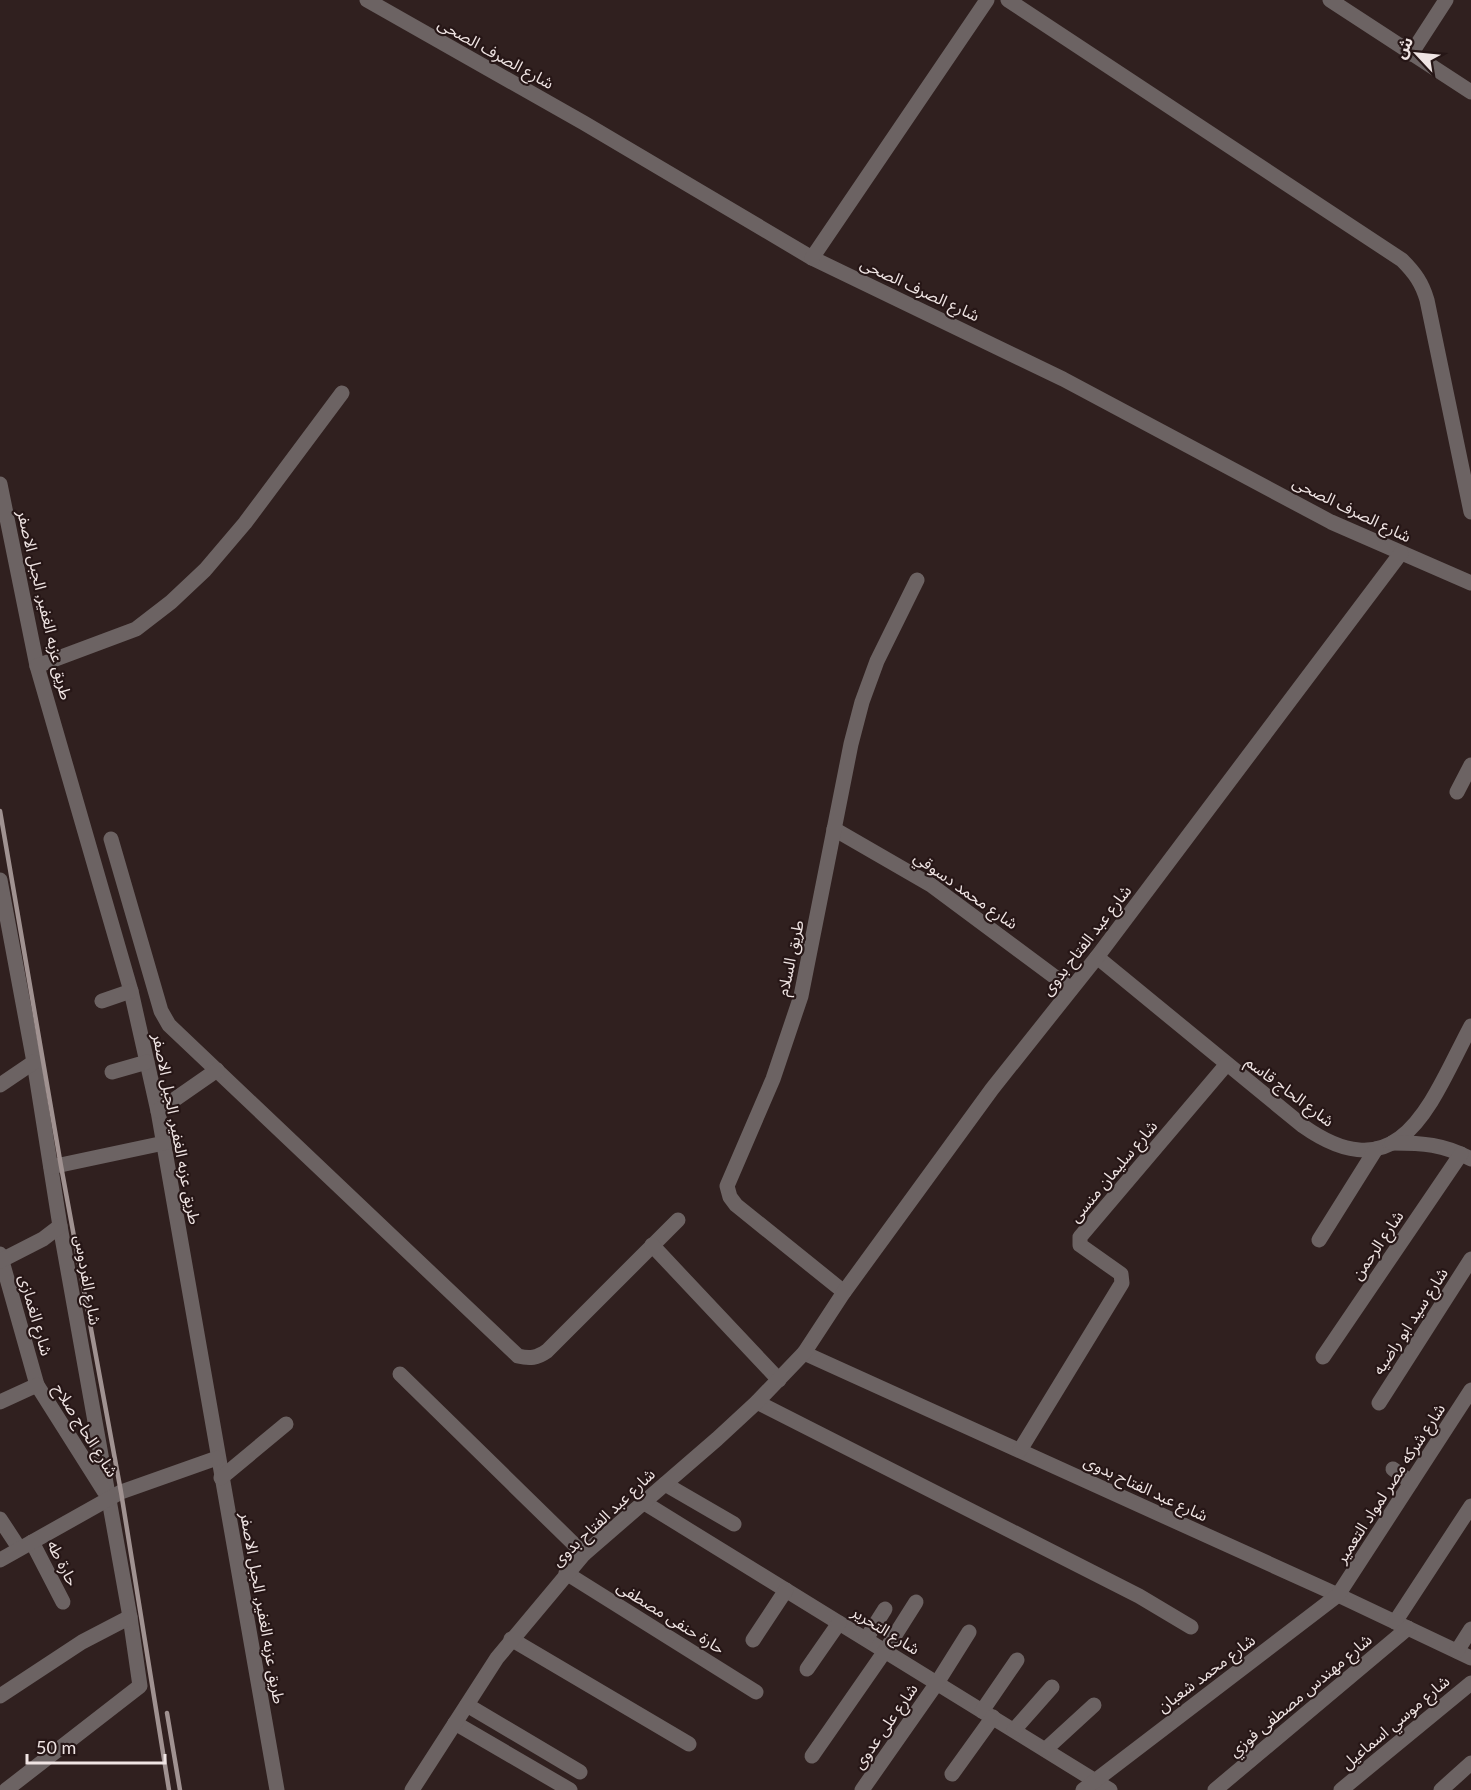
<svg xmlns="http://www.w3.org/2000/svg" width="1471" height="1790" viewBox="0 0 1471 1790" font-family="Lato,'Noto Sans Arabic',sans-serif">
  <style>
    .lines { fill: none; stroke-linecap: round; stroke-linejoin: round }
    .minor { stroke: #6c6363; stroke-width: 15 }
    .rail { stroke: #a09291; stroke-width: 4.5 }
    .labels { text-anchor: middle; stroke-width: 4.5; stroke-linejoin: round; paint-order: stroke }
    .street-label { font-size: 16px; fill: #efe4e3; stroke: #261616 }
  </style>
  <rect width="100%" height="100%" fill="#30201f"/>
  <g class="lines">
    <g class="minor">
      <path d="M367,0L584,123L812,258L1063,379L1331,522L1471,583"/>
      <path d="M1008,0L1402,260C1415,273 1422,283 1427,300L1471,512"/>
      <path d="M1330,0L1471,92"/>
      <path d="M1411,54L1446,0"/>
      <path d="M812,258L987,0"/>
      <path d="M0,484L37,666L131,991L158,1111L277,1790"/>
      <path d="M37,666L136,629L171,602L205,570L245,523L342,393"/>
      <path d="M1457,792L1471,765"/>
      <path d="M834,829L931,885L1071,989"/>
      <path d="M111,839L161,1011L169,1025L518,1356C530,1359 537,1358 547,1351L678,1220"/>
      <path d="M0,880L34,1062L60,1226L130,1617L140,1686L6,1790"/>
      <path d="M1097,957L1303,1126C1402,1196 1432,1099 1471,1026"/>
      <path d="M102,1001L131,991"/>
      <path d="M112,1072L147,1062"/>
      <path d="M0,1085L34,1062"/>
      <path d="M158,1111L217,1070"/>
      <path d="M1392,1143C1423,1143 1443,1144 1471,1159"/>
      <path d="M51,1167L164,1143"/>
      <path d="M1319,1240L1376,1149"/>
      <path d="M652,1245L779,1380"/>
      <path d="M0,1254L37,1385"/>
      <path d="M0,1261L43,1239L60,1226"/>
      <path d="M844,1292L736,1205L730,1197L727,1186L773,1079L801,996L851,744L862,702L877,661L917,580"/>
      <path d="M804,1353L1338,1595L1471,1658"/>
      <path d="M1323,1357L1461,1154"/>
      <path d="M400,1374L584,1554"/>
      <path d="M0,1402L37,1385L104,1491"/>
      <path d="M757,1402L1139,1596L1191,1627"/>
      <path d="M1379,1403L1471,1259"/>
      <path d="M1020,1450L1122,1283L1121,1274L1080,1245V1237L1226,1065"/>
      <path d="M1393,1469L1411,1482"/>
      <path d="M221,1478L286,1424"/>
      <path d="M665,1484L734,1524"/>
      <path d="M643,1502L1110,1790"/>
      <path d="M0,1519L19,1548"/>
      <path d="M32,1542L63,1602"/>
      <path d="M0,1560L121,1492L217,1458"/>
      <path d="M566,1573L756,1692"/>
      <path d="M1395,1622L1471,1506"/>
      <path d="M511,1639L689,1744"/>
      <path d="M866,1639L885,1609"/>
      <path d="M753,1640L786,1590"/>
      <path d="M1457,1651L1471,1629"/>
      <path d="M807,1669L839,1623"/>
      <path d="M0,1696L82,1642L130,1617"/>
      <path d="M467,1705L580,1772"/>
      <path d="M982,1711L1017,1660"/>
      <path d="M455,1723L570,1790"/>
      <path d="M1014,1730L1052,1687"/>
      <path d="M1046,1749L1094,1705"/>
      <path d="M812,1756L885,1651L916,1602"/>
      <path d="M952,1774L993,1717"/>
      <path d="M412,1790L497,1658L584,1554L717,1439L757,1402L804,1353L844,1292L992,1089L1097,957L1401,553"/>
      <path d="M862,1790L937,1683L969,1632"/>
      <path d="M1083,1790L1338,1595L1471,1390"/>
      <path d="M1215,1790L1408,1628"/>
      <path d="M1341,1790L1471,1683"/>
      <path d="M1441,1790L1471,1763"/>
    </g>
    <g class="rail">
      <path d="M0,811L61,1166L121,1492L169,1790"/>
      <path d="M167,1713L180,1790"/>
    </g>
  </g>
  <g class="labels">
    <g class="street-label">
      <text transform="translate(496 53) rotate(29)" y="6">شارع الصرف الصحى</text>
      <text transform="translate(920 289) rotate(25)" y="6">شارع الصرف الصحى</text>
      <text transform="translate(1352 509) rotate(26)" y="6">شارع الصرف الصحى</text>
      <text transform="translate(45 605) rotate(77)" y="6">طريق عزبه الغفير, الجبل الاصفر</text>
      <text transform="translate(966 890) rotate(35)" y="6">شارع محمد دسوقي</text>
      <text transform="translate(1086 940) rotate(-52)" y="6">شارع عبد الفتاح بدوى</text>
      <text transform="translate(790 958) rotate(-78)" y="6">طريق السلام</text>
      <text transform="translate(1290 1091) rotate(37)" y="6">شارع الحاج قاسم</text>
      <text transform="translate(177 1129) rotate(79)" y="6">طريق عزبه الغفير, الجبل الاصفر</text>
      <text transform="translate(1113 1171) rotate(-50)" y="6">شارع سليمان منسى</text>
      <text transform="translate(1377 1245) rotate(-56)" y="6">شارع الرحمن</text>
      <text transform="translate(88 1280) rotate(80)" y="6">شارع الفردوس</text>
      <text transform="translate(36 1315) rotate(74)" y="6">شارع الغمازى</text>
      <text transform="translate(1410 1321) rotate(-57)" y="6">شارع سيد ابو راضيه</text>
      <text transform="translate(86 1430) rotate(58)" y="6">شارع الحاج صلاح</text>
      <text transform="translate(1390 1483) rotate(-57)" y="6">شارع شركه مصر لمواد التعمير</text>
      <text transform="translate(1146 1488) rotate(25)" y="6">شارع عبد الفتاح بدوى</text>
      <text transform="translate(603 1517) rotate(-43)" y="6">شارع عبد الفتاح بدوى</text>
      <text transform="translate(63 1563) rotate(63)" y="6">حارة طه</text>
      <text transform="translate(263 1608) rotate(80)" y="6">طريق عزبه الغفير, الجبل الاصفر</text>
      <text transform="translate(671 1617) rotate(32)" y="6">حارة حنفى مصطفى</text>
      <text transform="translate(886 1630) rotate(32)" y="6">شارع التحرير</text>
      <text transform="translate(1206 1673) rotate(-37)" y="6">شارع محمد شعبان</text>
      <text transform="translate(1300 1695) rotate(-40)" y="6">شارع مهندس مصطفى فوزي</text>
      <text transform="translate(1395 1722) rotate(-40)" y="6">شارع موسي اسماعيل</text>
      <text transform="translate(885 1726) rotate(-55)" y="6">شارع على عدوى</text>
    </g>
  </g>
  <g transform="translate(1417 54) rotate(296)" stroke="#261616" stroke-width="4.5" paint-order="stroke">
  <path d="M0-4.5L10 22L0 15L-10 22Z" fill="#efe4e3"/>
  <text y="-9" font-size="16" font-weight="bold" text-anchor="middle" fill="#efe4e3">ش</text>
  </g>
  <path d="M27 1754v9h138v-9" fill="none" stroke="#efe4e3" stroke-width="3"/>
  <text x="36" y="1754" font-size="18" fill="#efe4e3" stroke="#261616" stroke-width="4.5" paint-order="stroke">50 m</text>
</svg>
